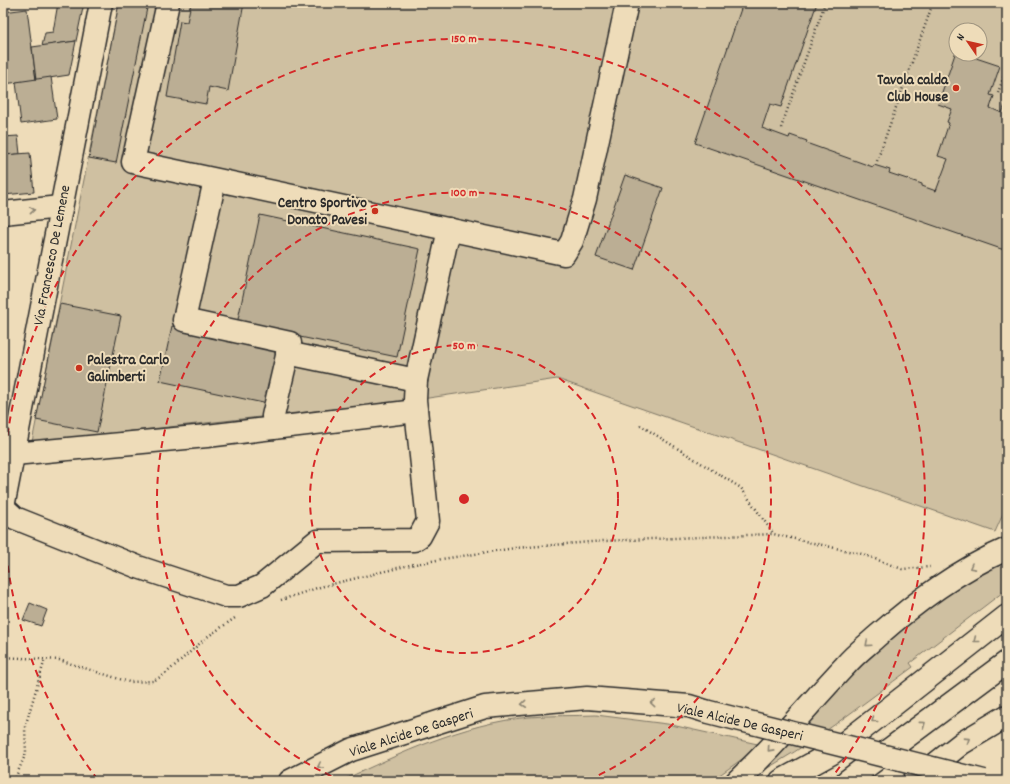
<svg xmlns="http://www.w3.org/2000/svg" width="1010" height="784" viewBox="0 0 1010 784" font-family="Dekko,sans-serif">
  <style>
    .green { fill: #cfc0a1; stroke: #7d7666; fill-rule: evenodd }
    .building { fill: #bbae94; stroke: #2b2b2b }
    .lines { fill: none; stroke-linecap: round; stroke-linejoin: round }
    .minor-casing { stroke: #2b2b2b; stroke-width: 25 }
    .highway-casing { stroke: #2b2b2b; stroke-width: 25 }
    .path { stroke: #2b2b2b; stroke-width: 2.5; stroke-dasharray: 1 3; stroke-linecap: butt }
    .minor { stroke: #eedcb9; stroke-width: 22 }
    .highway { stroke: #eedcb9; stroke-width: 22 }
    .highway-bridge-casing { stroke: #2b2b2b; stroke-width: 25; stroke-linecap: butt }
    .highway-bridge { stroke: #eedcb9; stroke-width: 22 }
    .oneway { stroke: #8c8472 }
    .ring { fill: none; stroke: #d62828; stroke-width: 2; stroke-dasharray: 7 5 }
    .poi-dot { fill: #c8321e; stroke: #eedcb9; stroke-width: 1.5 }
    .labels { text-anchor: middle; stroke-width: 4; stroke-linejoin: round; paint-order: stroke }
    .poi-label { font-size: 15px; font-weight: bold; fill: #2b2b2b; stroke: #eedcb9; text-anchor: end }
    .street-label { font-size: 15px; fill: #2b2b2b; stroke: #eedcb9 }
    .centre { fill: #d62828; stroke: #eedcb9; stroke-width: 2 }
    .ring-label { font-size: 12px; text-anchor: middle; font-weight: bold; fill: #d62828; stroke: #eedcb9; stroke-width: 4; stroke-linejoin: round; paint-order: stroke }
  </style>
  <rect width="100%" height="100%" fill="#eedcb9"/>
  <filter id="ink" filterUnits="userSpaceOnUse"><feTurbulence type="fractalNoise" baseFrequency=".025" numOctaves="2"/><feDisplacementMap in="SourceGraphic" scale="8" xChannelSelector="R" yChannelSelector="G"/><feConvolveMatrix kernelMatrix="1 2 1 2 8 2 1 2 1" color-interpolation-filters="sRGB"/></filter>
  <g filter="url(#ink)">
    <g class="green">
      <path d="M119,3H1007V505L995,532L557,379L415,400L32,442ZM956,30H980V54H956Z"/>
      <path d="M1007,558V589L910,663L913,667C861,705 810,746 753,776L852,669L942,595Z"/>
      <path d="M596,715L667,724L762,745L711,781H341C401,753 462,724 529,717C551,715 574,716 596,715Z"/>
    </g>
    <g class="building">
      <rect x="3" y="3" width="5" height="9"/>
      <path d="M58,3H84L76,41L42,46L45,33L53,32Z"/>
      <path d="M119,3H148L116,163L89,158Z"/>
      <path d="M191,3H244L228,91L209,87L206,104L167,97L180,21L187,22Z"/>
      <path d="M743,3H817L781,107L770,104L762,128L789,138L790,135L807,141L806,143L873,167L874,165L890,170L889,173L922,184V186L936,191L948,159L938,156L949,123L947,122L952,109L938,104L956,51V54H964L1000,66L990,95L994,96L990,108L1002,113L1007,99V251L695,143Z"/>
      <path d="M27,9L36,80L3,84V12Z"/>
      <path d="M76,41L69,75L36,80L32,47Z"/>
      <path d="M51,77L57,119L21,124L16,82Z"/>
      <path d="M18,136L20,154L3,155V137Z"/>
      <path d="M30,153L34,192L4,195L3,155Z"/>
      <path d="M625,175L663,188L634,270L596,257Z"/>
      <path d="M260,215L420,249L397,357L237,324Z"/>
      <path d="M60,304L121,316L97,432L36,420Z"/>
      <path d="M172,326L280,348L268,404L160,381Z"/>
      <path d="M30,603L47,610L41,626L23,620Z"/>
    </g>
    <g class="lines">
      <defs>
        <g id="minor">
          <path d="M101,3L3,507L15,518L138,567L226,596H239L262,586L317,541L414,540L420,536L428,521L415,400L416,380"/>
          <path d="M168,3L133,162L564,254L572,241L585,199L627,3"/>
          <path d="M215,180L184,320L290,343L273,416L274,428"/>
          <path d="M3,213L60,207"/>
          <path d="M287,353L416,380L449,229"/>
          <path d="M14,454L207,436L416,411"/>
        </g>
        <g id="highway">
          <path d="M290,781L351,750L485,707L587,698L689,706L705,711"/>
          <path d="M737,781C776,745 809,704 845,666C854,655 866,646 876,637C916,602 958,570 1007,549"/>
          <path d="M781,781L832,753L1007,616"/>
          <path d="M847,781L1007,662"/>
          <path d="M914,781L962,743L1007,716"/>
        </g>
      </defs>
      <use href="#minor" class="minor-casing"/>
      <use href="#highway" class="highway-casing"/>
      <g class="path">
        <path d="M998,93L1007,67"/>
        <path d="M781,128L825,3"/>
        <path d="M877,161L933,3"/>
        <path d="M640,425L741,488L773,533"/>
        <path d="M281,600L320,587L410,565L442,559L515,548L604,541L773,534L862,554L902,569L930,567"/>
        <path d="M3,657L59,660L129,682L153,681L164,675L207,637L235,618"/>
        <path d="M14,781L26,753L25,727L45,659"/>
      </g>
      <use href="#minor" class="minor"/>
      <use href="#highway" class="highway"/>
      <defs>
        <path id="highway-bridge" d="M705,711L984,781"/>
      </defs>
      <use href="#highway-bridge" class="highway-bridge-casing"/>
      <use href="#highway-bridge" class="highway-bridge"/>
    </g>
    <defs><path id="oneway-chevron" d="M-2-3.5L2.5 0L-2 3.5" fill="none" stroke-width="1.6" stroke-linecap="round" stroke-linejoin="round"/></defs>
    <g class="oneway">
      <use href="#oneway-chevron" transform="translate(32 210) rotate(-6)"/>
      <use href="#oneway-chevron" transform="translate(972 567) rotate(151)"/>
      <use href="#oneway-chevron" transform="translate(976 640) rotate(142)"/>
      <use href="#oneway-chevron" transform="translate(868 644) rotate(138)"/>
      <use href="#oneway-chevron" transform="translate(653 703) rotate(-175)"/>
      <use href="#oneway-chevron" transform="translate(524 704) rotate(174)"/>
      <use href="#oneway-chevron" transform="translate(874 720) rotate(142)"/>
      <use href="#oneway-chevron" transform="translate(923 724) rotate(-37)"/>
      <use href="#oneway-chevron" transform="translate(967 740) rotate(-33)"/>
      <use href="#oneway-chevron" transform="translate(770 749) rotate(132)"/>
      <use href="#oneway-chevron" transform="translate(320 766) rotate(153)"/>
    </g>
  </g>
  <g class="ring">
    <circle cx="464" cy="499" r="154"/>
    <path d="M342 781A307 307 0 1 1 586 781"/>
    <path d="M98 780A461 461 0 0 1 3 503M3 495A461 461 0 1 1 830 780"/>
  </g>
  <g class="poi-dot">
    <circle cx="956" cy="88" r="4"/>
    <circle cx="375" cy="211" r="4"/>
    <circle cx="79" cy="368" r="4"/>
  </g>
  <g class="labels">
    <g class="poi-label">
      <text x="948" y="84">Tavola calda<tspan x="948" dy="17">Club House</tspan></text>
      <text x="367" y="207">Centro Sportivo<tspan x="367" dy="17">Donato Pavesi</tspan></text>
      <text x="87" y="364" text-anchor="start">Palestra Carlo<tspan x="87" dy="17">Galimberti</tspan></text>
    </g>
    <g class="street-label">
      <text transform="translate(51 255) rotate(-79)" y="5">Via Francesco De Lemene</text>
      <text transform="translate(740 721) rotate(13)" y="5">Viale Alcide De Gasperi</text>
      <text transform="translate(411 732) rotate(-18)" y="5">Viale Alcide De Gasperi</text>
    </g>
  </g>
  <circle cx="464" cy="499" r="6" class="centre"/>
  <g class="ring-label">
    <text x="464" y="42">150 m</text>
    <text x="464" y="196">100 m</text>
    <text x="464" y="349">50 m</text>
  </g>
  <rect width="1010" height="784" fill="none" stroke="#eedcb9" stroke-width="16"/>
  <rect x="8" y="8" width="994" height="768" fill="none" stroke="#2b2b2b" stroke-width="1.5" filter="url(#ink)"/>
  <g transform="translate(968 42) rotate(304)"><circle r="19" fill="#eedcb9" stroke="#a09580"/>
  <path d="M0-3L7 15L0 10L-7 15Z" fill="#c8321e"/>
  <text y="-6" font-size="11" font-weight="bold" text-anchor="middle" fill="#2b2b2b">N</text>
  </g>
</svg>
